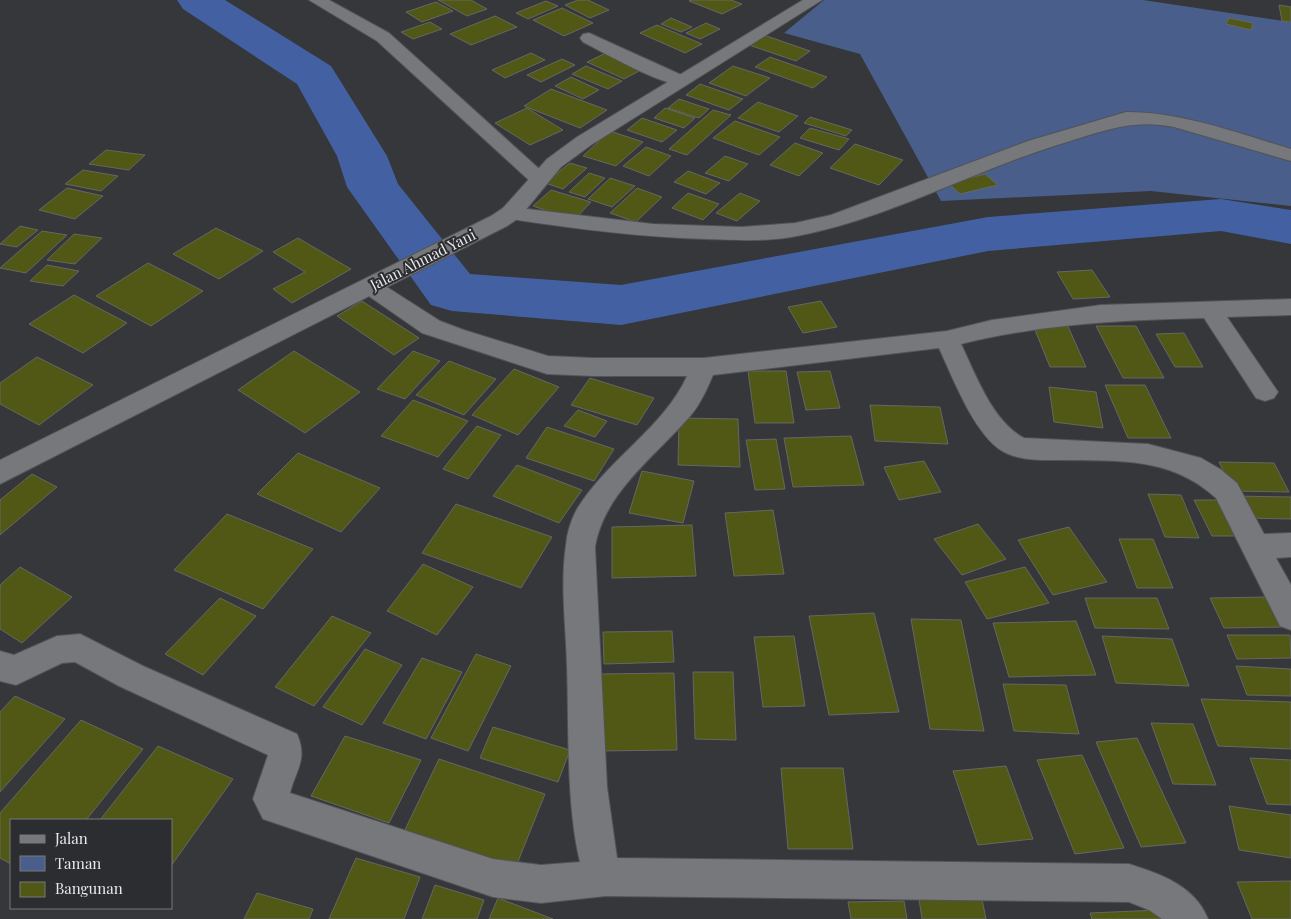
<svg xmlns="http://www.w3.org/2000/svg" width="1291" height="919" viewBox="0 0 1291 919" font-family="'Playfair Display',serif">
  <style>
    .green { fill: #495e8a }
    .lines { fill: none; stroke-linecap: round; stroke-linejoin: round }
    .river { fill: #4361a2; fill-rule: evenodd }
    .building { fill: #515815; stroke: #666763 }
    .street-casing { stroke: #525356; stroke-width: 2 }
    .secondary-casing { stroke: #525356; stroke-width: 2 }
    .street { fill: #76787c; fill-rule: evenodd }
    .secondary { fill: #76787c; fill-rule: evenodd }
    .labels { text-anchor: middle; stroke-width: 4; stroke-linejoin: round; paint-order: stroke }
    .street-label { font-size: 15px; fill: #e7e8eb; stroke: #2b2d30 }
  </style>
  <rect width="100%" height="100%" fill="#35373a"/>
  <path class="green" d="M824,0H1143L1291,22V206L1151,191L941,201L860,54L784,33Z"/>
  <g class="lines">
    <path class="river" d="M177,0H225L331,66L387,156L398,184L470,274L621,285L988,217L1221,199L1291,210V244L1221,231L988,251L621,325L452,311L431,305L347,187L337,156L297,84L183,9Z"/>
  </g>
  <g class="building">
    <path d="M438,0H471L487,9L467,16Z"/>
    <path d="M578,0H588L609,10L590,18L565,5Z"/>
    <path d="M691,0H731L742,4L722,14L689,1Z"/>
    <path d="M546,1L558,6L528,19L516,13Z"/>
    <path d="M436,2L453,11L422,22L406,12Z"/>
    <path d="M1279,5L1291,7V22L1282,21Z"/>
    <path d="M562,8L593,23L564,36L533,20Z"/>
    <path d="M495,16L517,27L471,45L450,34Z"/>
    <path d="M671,18L692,27L681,32L661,24Z"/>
    <path d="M1229,18L1253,23L1251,30L1226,24Z"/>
    <path d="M430,22L442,29L413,39L401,32Z"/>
    <path d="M706,23L720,29L700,39L686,33Z"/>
    <path d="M657,25L702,44L685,53L640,33Z"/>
    <path d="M761,34L810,51L796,61L746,44Z"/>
    <path d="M531,53L545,60L505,78L492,70Z"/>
    <path d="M606,53L643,69L624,79L587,62Z"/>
    <path d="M770,57L827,77L813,88L755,67Z"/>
    <path d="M562,59L575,65L541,82L527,75Z"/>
    <path d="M586,66L622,81L608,89L572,74Z"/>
    <path d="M733,66L770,78L746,96L709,83Z"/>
    <path d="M571,77L599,90L583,99L555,86Z"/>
    <path d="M700,84L743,99L729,110L686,95Z"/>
    <path d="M551,89L607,110L580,128L524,106Z"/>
    <path d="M679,99L709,109L699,118L668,108Z"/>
    <path d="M758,102L798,116L779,132L738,118Z"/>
    <path d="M527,108L563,130L530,145L495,123Z"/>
    <path d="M665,108L695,118L684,128L654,118Z"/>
    <path d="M713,110L731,115L687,155L669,149Z"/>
    <path d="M810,117L852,130L846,136L804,123Z"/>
    <path d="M642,118L677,130L662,142L627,130Z"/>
    <path d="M735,121L780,137L759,155L713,138Z"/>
    <path d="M810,128L849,139L839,150L800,138Z"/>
    <path d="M610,131L643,142L616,166L583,156Z"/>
    <path d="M795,143L823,153L799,176L770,165Z"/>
    <path d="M855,144L903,160L879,185L830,168Z"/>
    <path d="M646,147L671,156L649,176L623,166Z"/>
    <path d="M106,150L145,155L129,170L89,164Z"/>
    <path d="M725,156L748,164L729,181L705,173Z"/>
    <path d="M570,163L587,168L563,189L545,183Z"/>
    <path d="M83,170L118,176L101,191L65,184Z"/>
    <path d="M688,171L720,183L706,194L674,182Z"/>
    <path d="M589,173L605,178L585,197L569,192Z"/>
    <path d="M985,174L998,185L960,194L948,183Z"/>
    <path d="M610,178L635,186L612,207L588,199Z"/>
    <path d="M67,188L103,196L75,219L39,210Z"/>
    <path d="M637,188L662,197L636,222L610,213Z"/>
    <path d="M551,190L591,202L574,220L533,206Z"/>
    <path d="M688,193L719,204L703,220L672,208Z"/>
    <path d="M740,193L760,201L737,221L716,213Z"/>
    <path d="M20,226L38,230L17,247L0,244Z"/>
    <path d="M216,228L263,251L219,279L173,254Z"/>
    <path d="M42,231L67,235L26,273L0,268Z"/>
    <path d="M74,234L102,238L75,264L47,260Z"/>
    <path d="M298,238L351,269L292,303L273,289L305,272L273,252Z"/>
    <path d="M148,263L203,291L151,326L96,296Z"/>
    <path d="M47,265L79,271L63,286L30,281Z"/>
    <path d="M1092,270L1110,297L1073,299L1057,272Z"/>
    <path d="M74,295L127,323L83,353L29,324Z"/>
    <path d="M362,301L419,338L394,355L337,316Z"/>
    <path d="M821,301L837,327L803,333L788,307Z"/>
    <path d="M1067,324L1086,367H1050L1033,325Z"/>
    <path d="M1096,326H1136L1164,378H1123Z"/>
    <path d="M1184,333L1203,367H1175L1156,334Z"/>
    <path d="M294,351L360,392L305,433L238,390Z"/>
    <path d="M413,351L440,361L405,399L377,389Z"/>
    <path d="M37,357L93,385L39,425L0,404V383Z"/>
    <path d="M449,361L496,379L464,415L416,395Z"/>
    <path d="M514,369L559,387L518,435L472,415Z"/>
    <path d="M748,371H786L794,423H755Z"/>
    <path d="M830,371L840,408L806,410L797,372Z"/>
    <path d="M590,378L654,398L637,425L571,405Z"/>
    <path d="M1105,385H1145L1171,438H1128Z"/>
    <path d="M1049,387L1096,392L1103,428L1054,422Z"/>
    <path d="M413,400L468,421L438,457L381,436Z"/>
    <path d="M870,405L940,407L948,444L875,441Z"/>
    <path d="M578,410L607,421L595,437L564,426Z"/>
    <path d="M679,418L738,419L740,467L678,465Z"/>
    <path d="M477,426L501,435L468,479L443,469Z"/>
    <path d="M547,427L614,449L594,481L526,458Z"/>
    <path d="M851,436L864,485L793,487L784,438Z"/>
    <path d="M776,439L785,489L755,490L746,440Z"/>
    <path d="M298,453L380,488L341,532L257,494Z"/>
    <path d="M924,461L941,492L899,500L884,467Z"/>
    <path d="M1219,462L1274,463L1289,492L1233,491Z"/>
    <path d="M517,465L582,490L559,523L493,496Z"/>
    <path d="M642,471L694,481L683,523L629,513Z"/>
    <path d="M32,474L57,487L0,535V500Z"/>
    <path d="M1148,494L1181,495L1199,538L1165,537Z"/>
    <path d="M1233,496L1291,497V519L1244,518Z"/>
    <path d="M1194,500H1219L1238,536H1212Z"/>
    <path d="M456,504L552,537L521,588L422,553Z"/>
    <path d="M773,510L784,574L734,576L725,513Z"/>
    <path d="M227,514L313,549L263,609L174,570Z"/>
    <path d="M978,524L1006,559L962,575L934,539Z"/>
    <path d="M692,525L696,576L612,578V527Z"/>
    <path d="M1069,527L1107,582L1053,595L1018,540Z"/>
    <path d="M1119,539H1153L1173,588H1137Z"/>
    <path d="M423,564L473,587L437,635L387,611Z"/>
    <path d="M20,567L72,597L22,643L0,629V585Z"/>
    <path d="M1025,567L1049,603L987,619L965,582Z"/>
    <path d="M1268,597L1284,627L1224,628L1210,598Z"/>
    <path d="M220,598L256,616L203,675L165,654Z"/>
    <path d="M1085,598H1157L1169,629L1095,628Z"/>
    <path d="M874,613L899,712L829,715L809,616Z"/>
    <path d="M332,616L371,633L314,706L275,687Z"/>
    <path d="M911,619L961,620L984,731L930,729Z"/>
    <path d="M1076,621L1096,675L1009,677L993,623Z"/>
    <path d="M672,631L674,662L604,664L603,632Z"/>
    <path d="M1227,635H1290L1291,658L1237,659Z"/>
    <path d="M794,636L805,706L763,707L754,637Z"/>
    <path d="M1102,636L1172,639L1189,686L1116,683Z"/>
    <path d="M365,649L402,665L362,725L323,707Z"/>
    <path d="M476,654L511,666L468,751L431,738Z"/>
    <path d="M422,658L462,672L426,739L383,723Z"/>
    <path d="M1236,666L1291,669V696L1247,695Z"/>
    <path d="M693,672H733L736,740L695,739Z"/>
    <path d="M674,673L677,750L597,751L598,674Z"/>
    <path d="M1003,684L1066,685L1079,734L1014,731Z"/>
    <path d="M15,696L65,719L0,792V712Z"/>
    <path d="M1201,699L1291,702V749L1218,746Z"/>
    <path d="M81,720L143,749L86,820H11V864L0,858V813Z"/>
    <path d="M1151,723L1193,724L1216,785L1173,784Z"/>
    <path d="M493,727L570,750L558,782L480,758Z"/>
    <path d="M345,736L421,760L389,823L311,796Z"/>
    <path d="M1137,738L1186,843L1141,847L1096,742Z"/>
    <path d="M158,746L233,779L171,866V820H100Z"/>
    <path d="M1082,755L1124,848L1075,854L1037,760Z"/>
    <path d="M1250,758L1291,760V805L1267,804Z"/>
    <path d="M439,759L545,794L513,874L402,836Z"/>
    <path d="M1006,766L1033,839L978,845L953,771Z"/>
    <path d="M781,768H843L853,849H788Z"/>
    <path d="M1229,806L1291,815V858L1239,850Z"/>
    <path d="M356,858L420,877L404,919H329Z"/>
    <path d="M1291,881V919H1252L1237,882Z"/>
    <path d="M435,885L484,900L477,919H422Z"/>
    <path d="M257,893L313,909L309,919H244Z"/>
    <path d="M498,898L553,919H489Z"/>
    <path d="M919,899H982L986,919H922Z"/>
    <path d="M904,901L907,919H851L848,902Z"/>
    <path d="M1158,910L1161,919H1092L1090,913Z"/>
  </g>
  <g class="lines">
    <defs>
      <g id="street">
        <path d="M309,0H329L389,33L546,175L549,179L546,183L539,185L532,183L377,41Z"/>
        <path d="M589,33L686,77L689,81L686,85C668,89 602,52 583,42L580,38L583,34Z"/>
        <path d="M1126,112C1183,112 1237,133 1291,149V161L1174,127C1132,119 1107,130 1067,142C976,169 891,218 797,236C767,242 736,240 706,239C640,237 576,229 511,219L503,218L500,213L503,208L511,207L653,224L742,227L795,223L831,215L1028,141Z"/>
        <path d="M371,280L379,282L440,321L464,330L548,356L593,358H704L947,331L992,320L1101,305L1291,299V315L1227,317L1278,392L1274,398L1265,401L1256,398L1204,318C1122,320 1041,324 961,344C976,375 992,421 1024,438L1148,444L1201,458L1220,469L1237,483L1264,534L1291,533V557L1276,558L1291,585V630L1280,626L1216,498C1170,456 1118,461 1058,460C1039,460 1016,461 999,449C972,429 953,378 939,348L713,375C707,389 701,403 691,415C657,455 604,492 595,547L607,787L617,858L1129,864C1161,874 1195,886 1208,919H1162L1149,910L1129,902L606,896L541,903L493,897L263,819L253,799L268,755L119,686L75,662L62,663L16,685L0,681V651L14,655L57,636L80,634L143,666L297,734C308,760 296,769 290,793L493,859L541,865L580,862C566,805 569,726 567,666C566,627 560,584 566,545C567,533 571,520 577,509C607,460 665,426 687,376H593L547,374L538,371L422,333L363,292L359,287L363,282Z"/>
      </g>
      <path id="secondary" d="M803,0H822L591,145L561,167L519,218L507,226L0,484V460L491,216L503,208L547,159L577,137Z"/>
    </defs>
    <use href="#street" class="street-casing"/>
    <use href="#secondary" class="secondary-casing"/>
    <use href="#street" class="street"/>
    <use href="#secondary" class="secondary"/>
  </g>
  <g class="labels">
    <g class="street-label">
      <text transform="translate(423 260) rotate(-27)" y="5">Jalan Ahmad Yani</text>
    </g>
  </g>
  <rect x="10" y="819" width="162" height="90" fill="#2b2d30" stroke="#76787b"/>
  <rect x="20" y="835" width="25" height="8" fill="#76787c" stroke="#76787b"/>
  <text x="55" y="844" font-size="15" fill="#e7e8eb">Jalan</text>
  <rect x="20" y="856" width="25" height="15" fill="#495e8a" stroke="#76787b"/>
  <text x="55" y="869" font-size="15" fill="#e7e8eb">Taman</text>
  <rect x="20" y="882" width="25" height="15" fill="#515815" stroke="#76787b"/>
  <text x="55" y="894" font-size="15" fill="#e7e8eb">Bangunan</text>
</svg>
